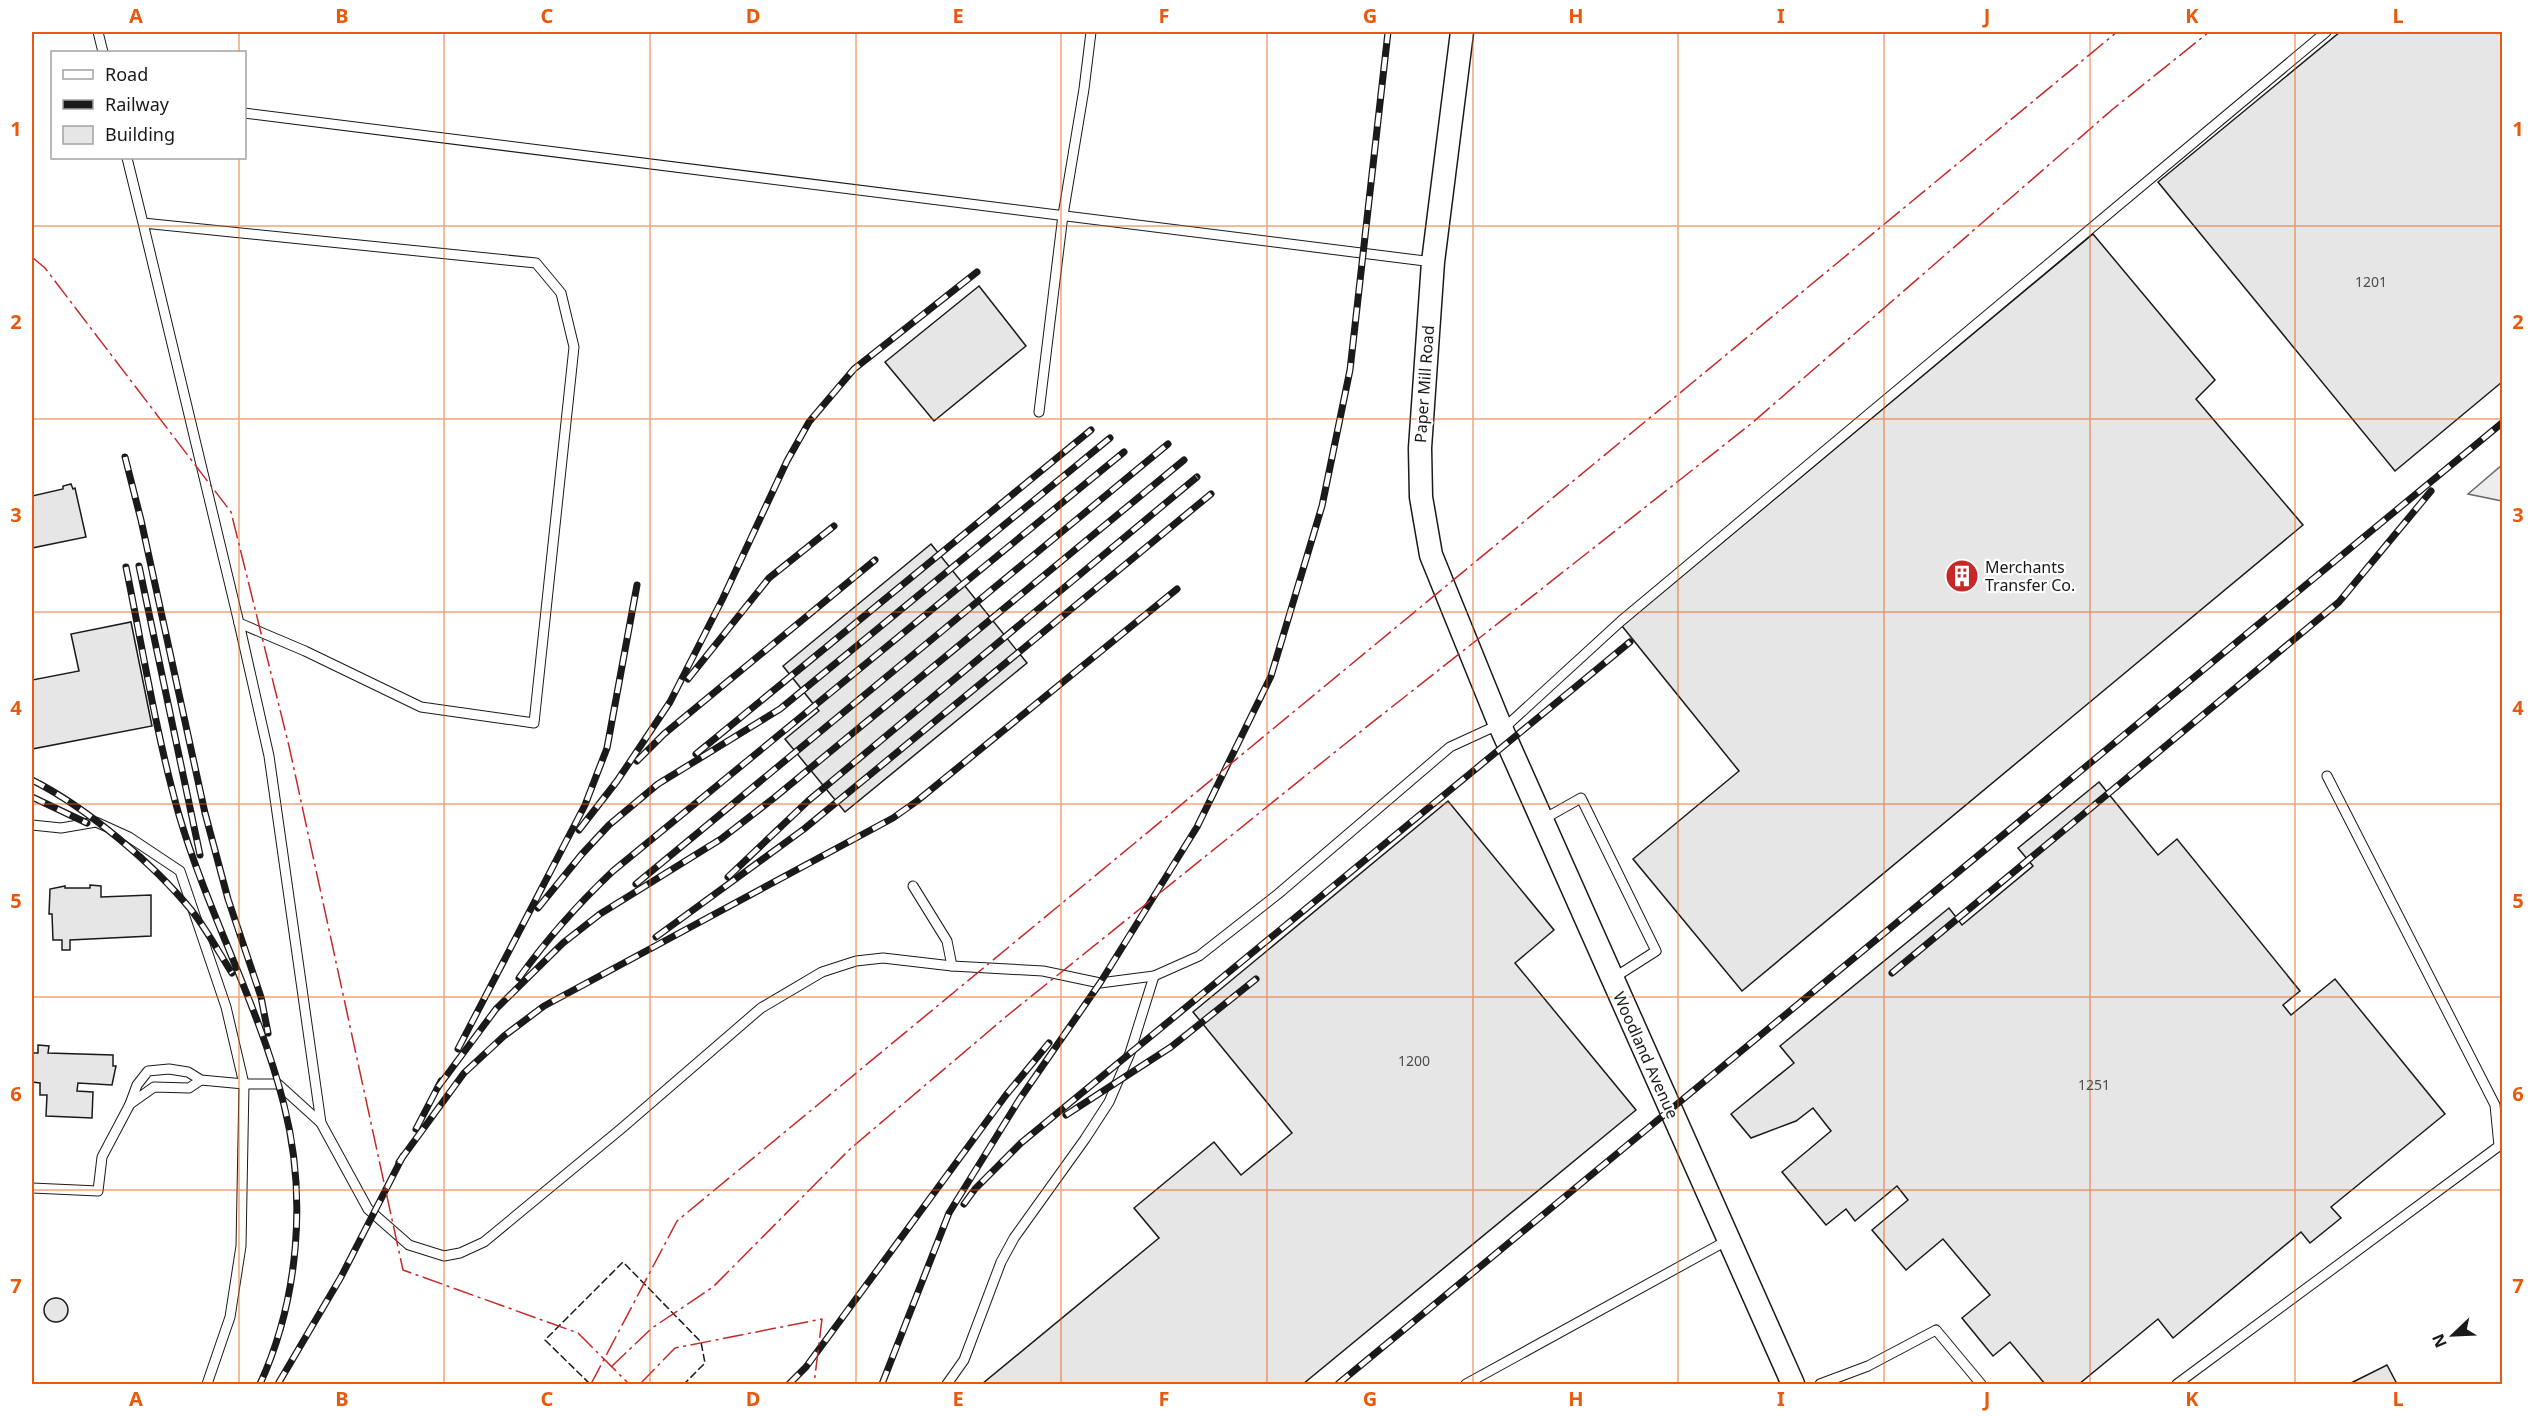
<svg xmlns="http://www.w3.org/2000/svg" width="2534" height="1416" viewBox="0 0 2534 1416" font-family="'Noto Sans',sans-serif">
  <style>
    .built { fill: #ededed; stroke: #6a6a6a; stroke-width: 1.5 }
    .building { fill: #e6e6e6; stroke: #1a1a1a; stroke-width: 1.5 }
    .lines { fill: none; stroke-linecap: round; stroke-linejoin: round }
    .service-casing { stroke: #1a1a1a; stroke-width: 11 }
    .tertiary-casing { stroke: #1a1a1a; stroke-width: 25 }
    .service { stroke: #fff; stroke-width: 9 }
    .tertiary { stroke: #fff; stroke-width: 22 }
    .rail-casing { stroke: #1a1a1a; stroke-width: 7 }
    .rail { stroke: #fff; stroke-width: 4.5; stroke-dasharray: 14; stroke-linecap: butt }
    .fence { stroke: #1a1a1a; stroke-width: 1.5; stroke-dasharray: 8 3; stroke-linecap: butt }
    .power { stroke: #c62828; stroke-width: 1.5; stroke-dasharray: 21 4.5 3 4.5; stroke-linecap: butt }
    .grid { fill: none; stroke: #e8590c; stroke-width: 1.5; stroke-opacity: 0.55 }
    .labels { text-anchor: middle; stroke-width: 4.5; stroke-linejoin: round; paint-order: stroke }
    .number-label { font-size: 14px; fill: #4d4d4d }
    .street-label { font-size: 16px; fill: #1a1a1a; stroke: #fff }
    .poi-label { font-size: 16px; fill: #1a1a1a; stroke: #fff; text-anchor: start }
    .neatline { fill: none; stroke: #e8590c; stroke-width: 2 }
    .grid-label { font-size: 20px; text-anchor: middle; font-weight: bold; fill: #e8590c }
  </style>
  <rect width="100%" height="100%" fill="#fff"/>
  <path class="built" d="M2502,465V501L2468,494Z"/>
  <g class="building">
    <path d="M2340,32H2502V382L2395,471L2158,182Z"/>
    <path d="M2093,234L2215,380L2196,399L2303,525L1742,991L1633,859L1739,771L1622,626Z"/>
    <path d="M979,286L1026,346L934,421L885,362Z"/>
    <path d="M71,484L73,489L75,488L86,537L32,548V496L63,489V486Z"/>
    <path d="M931,544L1027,663L845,812L785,739L819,711L783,666Z"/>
    <path d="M131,622L152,726L32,749V680L79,671L71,634Z"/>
    <path d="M2099,782L2158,855L2177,839L2300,991L2283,1005L2291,1015L2335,979L2445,1114L2331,1207L2341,1218L2310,1243L2301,1232L2173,1338L2158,1319L2079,1384H2045L2010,1342L1993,1356L1962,1318L1990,1295L1943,1239L1906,1270L1872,1230L1908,1200L1897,1186L1855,1221L1846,1209L1826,1225L1782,1172L1831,1131L1813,1108L1796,1121L1751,1138L1731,1114L1794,1063L1780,1046L1949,908L1962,925L2033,866L2018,848Z"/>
    <path d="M1448,801L1554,930L1515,963L1636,1110L1303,1384H982L1159,1238L1134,1208L1214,1142L1241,1175L1292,1133L1193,1012Z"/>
    <path d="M90,885L101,886V897L151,895V936L70,940V950H62V940H53L52,914H49L50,889L65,886V888H90Z"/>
    <path d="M38,1045L49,1046L48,1053L113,1055V1066H116L112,1085L78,1083L77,1091L93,1092L92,1118L46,1116L47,1095H40V1083L32,1082V1053H38Z"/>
    <circle cx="56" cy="1310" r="12"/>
    <path d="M2387,1365L2397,1384H2349Z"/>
  </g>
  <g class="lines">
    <defs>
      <g id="service">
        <path d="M98,32L103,52"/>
        <path d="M244,113L1433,262"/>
        <path d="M127,158L143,223L239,623L305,651L421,707L534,723L574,347L561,293L536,263L143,223"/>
        <path d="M1039,412L1063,215L1084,89L1091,32"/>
        <path d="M239,623L269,756L321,1123L368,1209L409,1245L444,1256L460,1253L484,1242L622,1128L761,1008L822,972L856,961L883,958L952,966L1043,971L1100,983L1154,976L1199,956L1278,894L1450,747L1500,724"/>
        <path d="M1502,730L1621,621L2326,32"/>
        <path d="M1542,820L1581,798L1656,951L1612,979"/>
        <path d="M32,825L61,828L96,822L129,837L180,871L226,1007L244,1084L241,1246L230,1317L207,1384"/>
        <path d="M913,886L947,941L952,966"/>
        <path d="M201,1080L189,1088L154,1087L130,1104L137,1085L148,1071L169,1069L188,1072L201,1080L244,1084H278L321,1123"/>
        <path d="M32,1188L98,1191L102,1157L130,1104"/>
        <path d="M947,1384L964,1360L1001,1262L1014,1238L1085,1139L1109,1102L1130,1053L1154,976"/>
        <path d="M1466,1384L1728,1240"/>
        <path d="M1820,1384L1868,1366L1936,1330L1981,1384"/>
        <path d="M2177,1384L2499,1146L2495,1105L2327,776"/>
      </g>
      <path id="tertiary" d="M1462,32L1433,262L1420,448L1421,497L1431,555L1502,730L1793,1384"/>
    </defs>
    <use href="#service" class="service-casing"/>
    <use href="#tertiary" class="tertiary-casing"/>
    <use href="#service" class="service"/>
    <use href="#tertiary" class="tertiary"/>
    <defs>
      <g id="rail">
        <path d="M125,457L141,520L205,813L228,899L261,997L268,1033"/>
        <path d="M139,566L200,855"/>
        <path d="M126,567C143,650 156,734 179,815C208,914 259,1005 284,1105C307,1196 299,1299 260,1384"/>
        <path d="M688,679L769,578L834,526"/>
        <path d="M696,754L1091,430"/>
        <path d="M637,761L664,734L875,560"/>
        <path d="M32,780C86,807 154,864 192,911C207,930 219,953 232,973"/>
        <path d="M32,797L87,823"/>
        <path d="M579,830L617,781L670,702L723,598L787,461L809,422L854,369L977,272"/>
        <path d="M728,877L808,801L1197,477"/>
        <path d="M636,884L1168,444"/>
        <path d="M538,908L582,854L609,825L658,784L780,709L1110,438"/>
        <path d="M656,937L804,829L1211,494"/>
        <path d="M1892,973L2339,602L2431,491"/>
        <path d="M519,978C547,939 577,905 613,871L1124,452"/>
        <path d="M458,1049L585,805L607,748L637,585"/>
        <path d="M438,1087L496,1009L563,943L600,914L721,839L774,798L1184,460"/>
        <path d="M1066,1115L1171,1047L1256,979"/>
        <path d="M416,1129L441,1081"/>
        <path d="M399,1162L464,1073L504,1036L544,1006L893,818L917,801L1177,589"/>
        <path d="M964,1204L975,1189L1021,1143L1630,642"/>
        <path d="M278,1384L341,1277L403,1156"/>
        <path d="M789,1384L806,1367L1006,1095L1049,1043"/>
        <path d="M882,1384L949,1213L1019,1100L1100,983L1197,827L1271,676L1322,506L1350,370L1388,32"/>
        <path d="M1338,1384L2502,423"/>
      </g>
    </defs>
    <use href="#rail" class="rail-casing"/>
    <use href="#rail" class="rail"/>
    <path class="fence" d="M590,1384L545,1340L623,1262L701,1342L705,1363L684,1384"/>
    <g class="power">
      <path d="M32,257L45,268L231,512L289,746L403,1270L578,1333L629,1384"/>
      <path d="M611,1367L652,1328L713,1287L850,1149L1008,1015L1350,740L1752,423L2113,109L2209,32"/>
      <path d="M591,1384L677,1221L2117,32"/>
      <path d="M640,1384L675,1348L822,1319L814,1384"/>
    </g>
  </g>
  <path class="grid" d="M239,32V52M444,32V1384M650,32V1384M856,32V1384M1061,32V1384M1267,32V1384M1473,32V1384M1678,32V1384M1884,32V1384M2090,32V1384M2295,32V1384M239,158V1384M32,226H2502M32,419H2502M32,612H2502M32,804H2502M32,997H2502M32,1190H2502"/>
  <defs>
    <symbol id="building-disc" viewBox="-11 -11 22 22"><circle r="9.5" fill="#c62828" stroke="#fff"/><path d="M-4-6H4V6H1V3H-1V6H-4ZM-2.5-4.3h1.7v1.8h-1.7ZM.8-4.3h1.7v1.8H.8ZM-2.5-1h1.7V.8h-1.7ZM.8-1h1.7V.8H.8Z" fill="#fff"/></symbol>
  </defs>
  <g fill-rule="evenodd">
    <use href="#building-disc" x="1943" y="557" width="38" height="38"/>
  </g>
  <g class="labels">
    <g class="number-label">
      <text x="2371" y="287">1201</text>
      <text x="1414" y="1066">1200</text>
      <text x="2094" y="1090">1251</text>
    </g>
    <g class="street-label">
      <text transform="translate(1424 384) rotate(-86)" y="6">Paper Mill Road</text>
      <text transform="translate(1646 1055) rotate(66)" y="6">Woodland Avenue</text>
    </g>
    <g class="poi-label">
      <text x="1985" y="573">Merchants<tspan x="1985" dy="18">Transfer Co.</tspan></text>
    </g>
  </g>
  <rect width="2534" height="1416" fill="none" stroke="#ffffff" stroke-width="66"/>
  <rect x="51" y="51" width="195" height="108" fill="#ffffff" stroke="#a3a3a3" stroke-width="1.5"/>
  <rect x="63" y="70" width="30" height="9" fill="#ffffff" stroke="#a3a3a3" stroke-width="1.5"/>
  <text x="105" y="81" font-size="18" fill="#1a1a1a">Road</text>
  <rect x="63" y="100" width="30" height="9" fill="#1a1a1a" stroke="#a3a3a3" stroke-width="1.5"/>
  <text x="105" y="111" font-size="18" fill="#1a1a1a">Railway</text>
  <rect x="63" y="126" width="30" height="18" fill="#e6e6e6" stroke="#a3a3a3" stroke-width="1.5"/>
  <text x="105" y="141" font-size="18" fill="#1a1a1a">Building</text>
  <g transform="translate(2453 1335) rotate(247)" stroke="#ffffff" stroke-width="4.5" paint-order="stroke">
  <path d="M0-4.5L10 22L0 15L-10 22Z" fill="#1a1a1a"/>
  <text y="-9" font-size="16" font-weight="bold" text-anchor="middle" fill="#1a1a1a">N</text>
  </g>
  <rect x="33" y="33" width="2468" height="1350" class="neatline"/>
  <g class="grid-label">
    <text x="136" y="23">A</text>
    <text x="342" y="23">B</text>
    <text x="547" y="23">C</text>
    <text x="753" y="23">D</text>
    <text x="958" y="23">E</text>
    <text x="1164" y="23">F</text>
    <text x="1370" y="23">G</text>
    <text x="1576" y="23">H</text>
    <text x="1781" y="23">I</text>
    <text x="1987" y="23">J</text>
    <text x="2192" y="23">K</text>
    <text x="2398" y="23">L</text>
    <text x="16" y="136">1</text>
    <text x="2518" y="136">1</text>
    <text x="16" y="329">2</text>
    <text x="2518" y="329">2</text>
    <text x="16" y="522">3</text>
    <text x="2518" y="522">3</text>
    <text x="16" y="715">4</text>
    <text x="2518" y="715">4</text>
    <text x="16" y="908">5</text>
    <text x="2518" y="908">5</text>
    <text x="16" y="1101">6</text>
    <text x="2518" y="1101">6</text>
    <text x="16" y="1293">7</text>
    <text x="2518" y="1293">7</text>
    <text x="136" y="1406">A</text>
    <text x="342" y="1406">B</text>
    <text x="547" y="1406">C</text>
    <text x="753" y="1406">D</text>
    <text x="958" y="1406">E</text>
    <text x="1164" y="1406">F</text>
    <text x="1370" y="1406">G</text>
    <text x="1576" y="1406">H</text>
    <text x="1781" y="1406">I</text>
    <text x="1987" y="1406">J</text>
    <text x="2192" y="1406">K</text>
    <text x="2398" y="1406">L</text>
  </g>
</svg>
